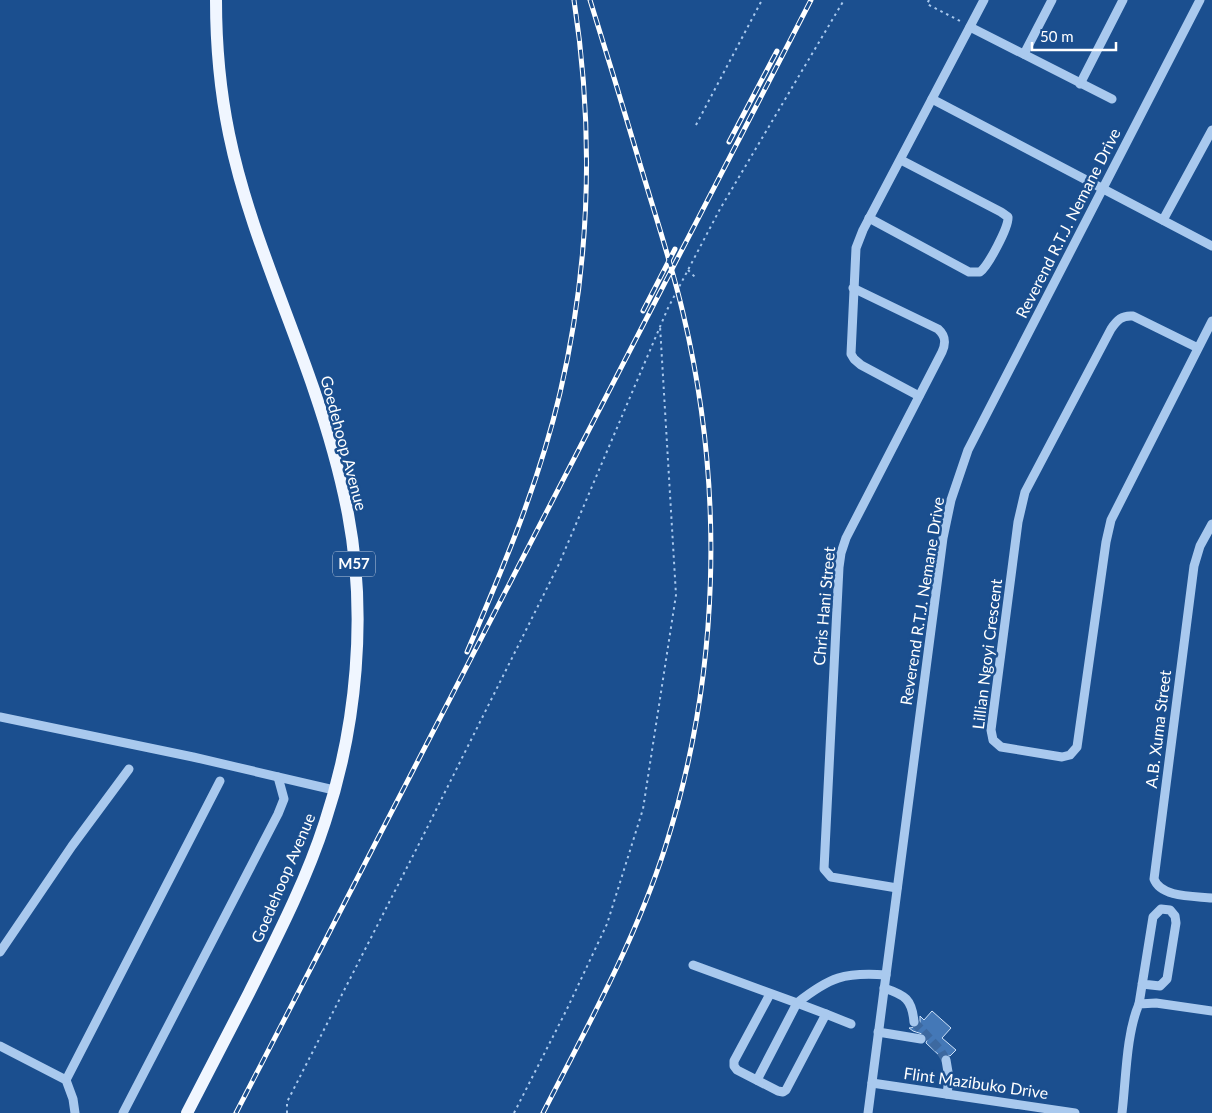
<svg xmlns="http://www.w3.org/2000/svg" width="1212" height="1113" viewBox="0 0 1212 1113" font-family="Lato,sans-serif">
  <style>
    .building { fill: #4478b7; stroke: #cfe3fa }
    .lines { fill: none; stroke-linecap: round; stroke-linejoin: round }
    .minor-tunnel { stroke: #3d69a0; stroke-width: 9; stroke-dasharray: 9 4.5; stroke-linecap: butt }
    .path { stroke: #a9c9ee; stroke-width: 2; stroke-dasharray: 2.5 4; stroke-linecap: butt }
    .minor { stroke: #a9c9ee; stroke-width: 9 }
    .major { stroke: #f0f6ff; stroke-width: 12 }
    .rail-casing { stroke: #fff; stroke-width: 5 }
    .rail { stroke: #1b4f8f; stroke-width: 3; stroke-dasharray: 9; stroke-linecap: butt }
    .labels { text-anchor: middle; stroke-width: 5; stroke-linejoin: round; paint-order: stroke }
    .shield { fill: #1b4f8f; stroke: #bbcadd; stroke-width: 1 }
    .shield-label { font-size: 15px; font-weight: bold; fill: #fff }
    .street-label { font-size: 16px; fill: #fff; stroke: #1b4f8f }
  </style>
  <rect width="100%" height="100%" fill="#1b4f8f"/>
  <path class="building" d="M932,1011L951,1028L942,1038L956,1050L950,1056L945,1054L941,1057L926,1043L927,1040L925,1035L913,1031L909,1028L917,1027L920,1024V1016L924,1020Z"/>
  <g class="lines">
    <path class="minor-tunnel" d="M914,1022L940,1050L946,1060"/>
    <g class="path">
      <path d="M929,0L927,4L962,22"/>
      <path d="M696,125L762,0"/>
      <path d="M688,270L696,278"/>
      <path d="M287,1113V1102L422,838L559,564L668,308L720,209L844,0"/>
      <path d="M514,1113L566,1011L607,924L643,809L676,595L660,326"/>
    </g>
    <g class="minor">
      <path d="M970,27L1112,99"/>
      <path d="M1024,54L1052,0"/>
      <path d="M1080,84L1123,0"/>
      <path d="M932,99L1212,246"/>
      <path d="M869,218L969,272H980C988,266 1009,227 1008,217L1001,212L901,160"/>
      <path d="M1163,220L1212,130"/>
      <path d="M853,288L938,329C946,336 946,343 942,352L846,538L841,553L839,567L824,869L831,877L897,888"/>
      <path d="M1198,348L1133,316C1122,315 1117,320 1111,329L1025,492L1018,522L991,730L993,740L1001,747L1062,757L1070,755L1077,747L1106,542L1111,520L1212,321"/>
      <path d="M919,396L861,365L854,359L851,354L856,248L863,230L984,0"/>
      <path d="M1212,524L1200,546L1194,566L1154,879C1161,898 1195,896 1212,898"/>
      <path d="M0,717L193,757L334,790"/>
      <path d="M0,952L72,846L129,769"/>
      <path d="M693,965L797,1003C830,977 844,972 886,975"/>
      <path d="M884,988C905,995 912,999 914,1022"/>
      <path d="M770,994L734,1061V1066L737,1070L778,1091L783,1092L786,1090L826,1014L851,1024"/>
      <path d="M1139,1004L1153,917L1161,909L1170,910L1175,916L1176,923L1167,979L1160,986L1142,984"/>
      <path d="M878,1032L921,1039"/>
      <path d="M0,1046L66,1080L73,1099L75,1113"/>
      <path d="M946,1060L949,1078L947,1094"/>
      <path d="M66,1080L220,781"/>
      <path d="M757,1080L797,1003L826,1014"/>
      <path d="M872,1083L1075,1113"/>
      <path d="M123,1113L278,814L284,799L278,777"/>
      <path d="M868,1113L943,538L951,500L968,450L1200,0"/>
      <path d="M1122,1113C1126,1080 1126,1034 1139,1004L1156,1003L1212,1011"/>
    </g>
    <path class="major" d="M187,1113C208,1073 228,1033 249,993C277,937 306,881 325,822C357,726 367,614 348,514C340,472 328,431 314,390C285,305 247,222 229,134C220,90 216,45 216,0"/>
    <defs>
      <g id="rail">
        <path d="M729,142L777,51"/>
        <path d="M643,311L675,249"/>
        <path d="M467,652C503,568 539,483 560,393C590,265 594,131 574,0"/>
        <path d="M236,1113L811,0"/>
        <path d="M543,1113C587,1027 635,941 665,848C720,676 725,489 683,313C673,270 659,227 646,184C628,123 609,61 590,0"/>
      </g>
    </defs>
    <use href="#rail" class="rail-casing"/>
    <use href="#rail" class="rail"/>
  </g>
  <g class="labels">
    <rect class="shield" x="333" y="551.5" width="42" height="25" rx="4"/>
    <g class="shield-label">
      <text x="354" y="569">M57</text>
    </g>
    <g class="street-label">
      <text transform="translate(1068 223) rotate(-63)" y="6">Reverend R.T.J. Nemane Drive</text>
      <text transform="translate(344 443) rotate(75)" y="6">Goedehoop Avenue</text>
      <text transform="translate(922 601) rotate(-81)" y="6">Reverend R.T.J. Nemane Drive</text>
      <text transform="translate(824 606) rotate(-85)" y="6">Chris Hani Street</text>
      <text transform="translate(987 654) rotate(-83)" y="6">Lillian Ngoyi Crescent</text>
      <text transform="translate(1158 729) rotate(-83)" y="6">A.B. Xuma Street</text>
      <text transform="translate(283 878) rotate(-67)" y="6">Goedehoop Avenue</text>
      <text transform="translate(976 1083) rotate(8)" y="6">Flint Mazibuko Drive</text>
    </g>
  </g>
  <path d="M1032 42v8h84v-8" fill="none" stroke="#ffffff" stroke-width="2.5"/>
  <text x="1040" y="42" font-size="15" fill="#ffffff" stroke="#1b4f8f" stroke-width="4" paint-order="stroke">50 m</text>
</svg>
